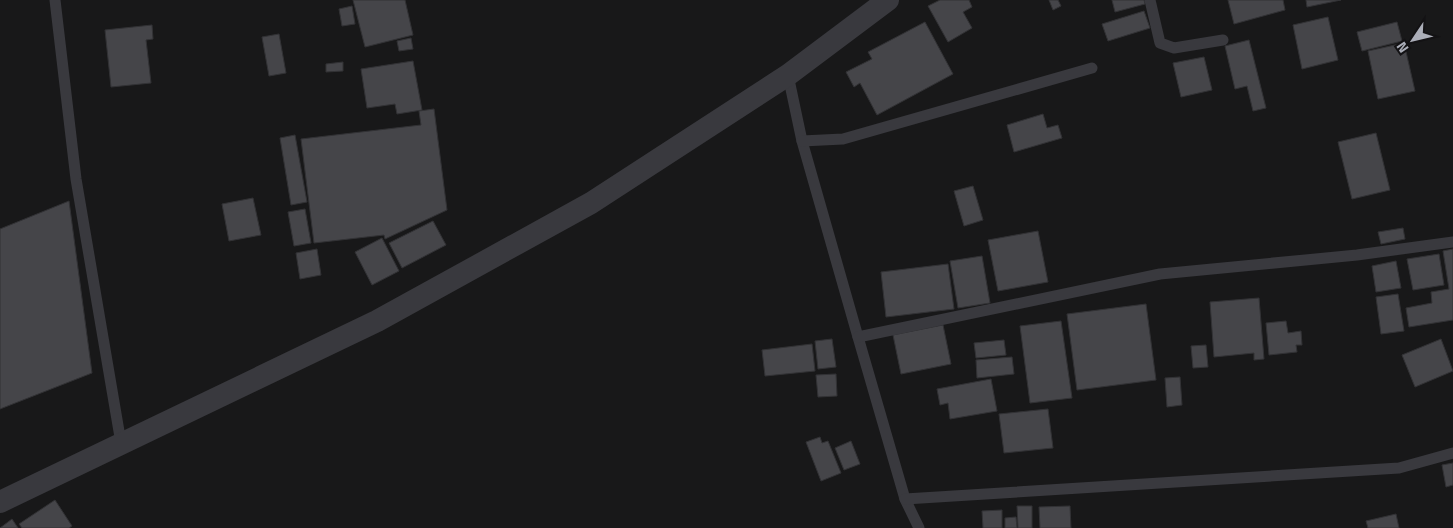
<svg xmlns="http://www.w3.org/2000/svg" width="1453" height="528" viewBox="0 0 1453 528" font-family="'Titillium Web',sans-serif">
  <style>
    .building { fill: #454549; stroke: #323235 }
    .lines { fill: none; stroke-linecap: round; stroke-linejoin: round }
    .lane { stroke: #39393e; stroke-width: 11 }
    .street { stroke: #39393e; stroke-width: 22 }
  </style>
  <rect width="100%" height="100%" fill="#181819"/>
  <g class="building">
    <path d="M353,0H405L413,35L365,47Z"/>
    <path d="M940,0H969L972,7L963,12L972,28L948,42L928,6Z"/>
    <path d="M1049,0H1058L1061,6L1053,10Z"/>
    <path d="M1112,0H1144L1145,4L1115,12Z"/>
    <path d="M1228,0H1283L1285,10L1234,24Z"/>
    <path d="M1306,0H1341L1307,7Z"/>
    <path d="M352,6L355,24L342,26L339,9Z"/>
    <path d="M1144,11L1150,28L1108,41L1102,24Z"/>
    <path d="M1328,17L1338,60L1302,69L1293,25Z"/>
    <path d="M925,22L953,74L877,115L860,83L854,87L846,72L872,59L868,52Z"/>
    <path d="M1397,22L1402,41L1362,51L1357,32Z"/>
    <path d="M152,25L153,39L146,40L151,83L111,87L105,30Z"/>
    <path d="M279,34L286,73L269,76L262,37Z"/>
    <path d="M411,38L413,49L399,51L397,41Z"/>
    <path d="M1249,40L1266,108L1253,111L1247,86L1235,89L1225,46Z"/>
    <path d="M1404,43L1415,91L1378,99L1368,51Z"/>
    <path d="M1204,57L1212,90L1181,97L1173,63Z"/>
    <path d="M413,61L422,110L397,114L395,104L367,108L361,69Z"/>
    <path d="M343,62V71L326,72V64Z"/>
    <path d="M434,109L447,210L385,239L384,235L314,243L301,139L421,125L419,111Z"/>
    <path d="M1043,114L1047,128L1058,125L1062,138L1014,152L1007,125Z"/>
    <path d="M1376,133L1390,190L1352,199L1338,142Z"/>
    <path d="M295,135L307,202L291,205L280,138Z"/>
    <path d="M973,186L983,220L964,226L954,191Z"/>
    <path d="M253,198L261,235L229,241L222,204Z"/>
    <path d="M69,201L92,373L0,409V229Z"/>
    <path d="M305,209L311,243L294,246L288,212Z"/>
    <path d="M433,221L446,245L402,268L389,243Z"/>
    <path d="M1403,228L1405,239L1381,244L1378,232Z"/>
    <path d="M1038,231L1048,282L998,291L988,240Z"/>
    <path d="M382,238L399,271L372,285L355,252Z"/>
    <path d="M317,249L321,275L300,279L296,253Z"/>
    <path d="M1453,249V320L1409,327L1406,308L1432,303L1431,292L1449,289L1443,251Z"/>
    <path d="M1439,254L1444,285L1413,290L1407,259Z"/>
    <path d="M982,256L990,303L958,308L950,261Z"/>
    <path d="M1396,261L1401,288L1376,292L1372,266Z"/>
    <path d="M948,264L954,309L886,317L881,272Z"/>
    <path d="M1398,294L1404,331L1381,334L1376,297Z"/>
    <path d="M1259,298L1264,359L1254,360V353L1214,357L1210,302Z"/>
    <path d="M1146,304L1156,380L1077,390L1067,314Z"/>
    <path d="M1061,321L1072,398L1030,403L1020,326Z"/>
    <path d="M1286,321L1288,333L1301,331L1302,345H1296L1297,352L1269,355L1266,323Z"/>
    <path d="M943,325L951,364L901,374L893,335Z"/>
    <path d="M832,339L836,367L818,369L815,341Z"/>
    <path d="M1441,339L1453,371L1415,387L1402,355Z"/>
    <path d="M1004,340L1006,355L976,358L974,343Z"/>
    <path d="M812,344L815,371L765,376L762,350Z"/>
    <path d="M1206,345L1208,367L1193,368L1191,346Z"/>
    <path d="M1012,357L1014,374L977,378L976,360Z"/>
    <path d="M836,374L837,396L818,397L816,375Z"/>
    <path d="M1180,377L1182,405L1167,407L1165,378Z"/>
    <path d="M991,379L997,411L950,419L948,403L940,405L937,389Z"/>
    <path d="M1048,409L1053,448L1004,453L999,414Z"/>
    <path d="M820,437L822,443L828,441L841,473L821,481L806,442Z"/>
    <path d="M851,441L860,464L844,470L835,448Z"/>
    <path d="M1453,463V485L1446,487L1442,465Z"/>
    <path d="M55,500L72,526L69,528H22L19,524Z"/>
    <path d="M1017,506H1032V528H1018Z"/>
    <path d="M1070,506L1071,528H1040L1039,507Z"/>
    <path d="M1002,510V528H983L982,511Z"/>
    <path d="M1396,514L1399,528H1368L1366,521Z"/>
    <path d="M1016,517L1017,528H1005V518Z"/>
    <path d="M12,519L18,528H0Z"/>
  </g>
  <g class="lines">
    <g class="lane">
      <path d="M55,0L76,179L121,443"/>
      <path d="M1150,0L1160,43L1174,48L1223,40"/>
      <path d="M788,75L802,141L858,337L905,499L919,528"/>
      <path d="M802,141L843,139L1092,68"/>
      <path d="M858,337L1160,274L1357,255L1453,242"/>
      <path d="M905,499L1399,468L1453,453"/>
    </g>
    <path class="street" d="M0,502L377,321L591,203L788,75L888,0"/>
  </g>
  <g transform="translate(1413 40) rotate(235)" stroke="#131214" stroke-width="4" paint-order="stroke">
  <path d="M0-4L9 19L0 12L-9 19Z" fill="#abaeb8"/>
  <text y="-8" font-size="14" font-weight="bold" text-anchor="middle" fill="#abaeb8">N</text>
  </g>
</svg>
